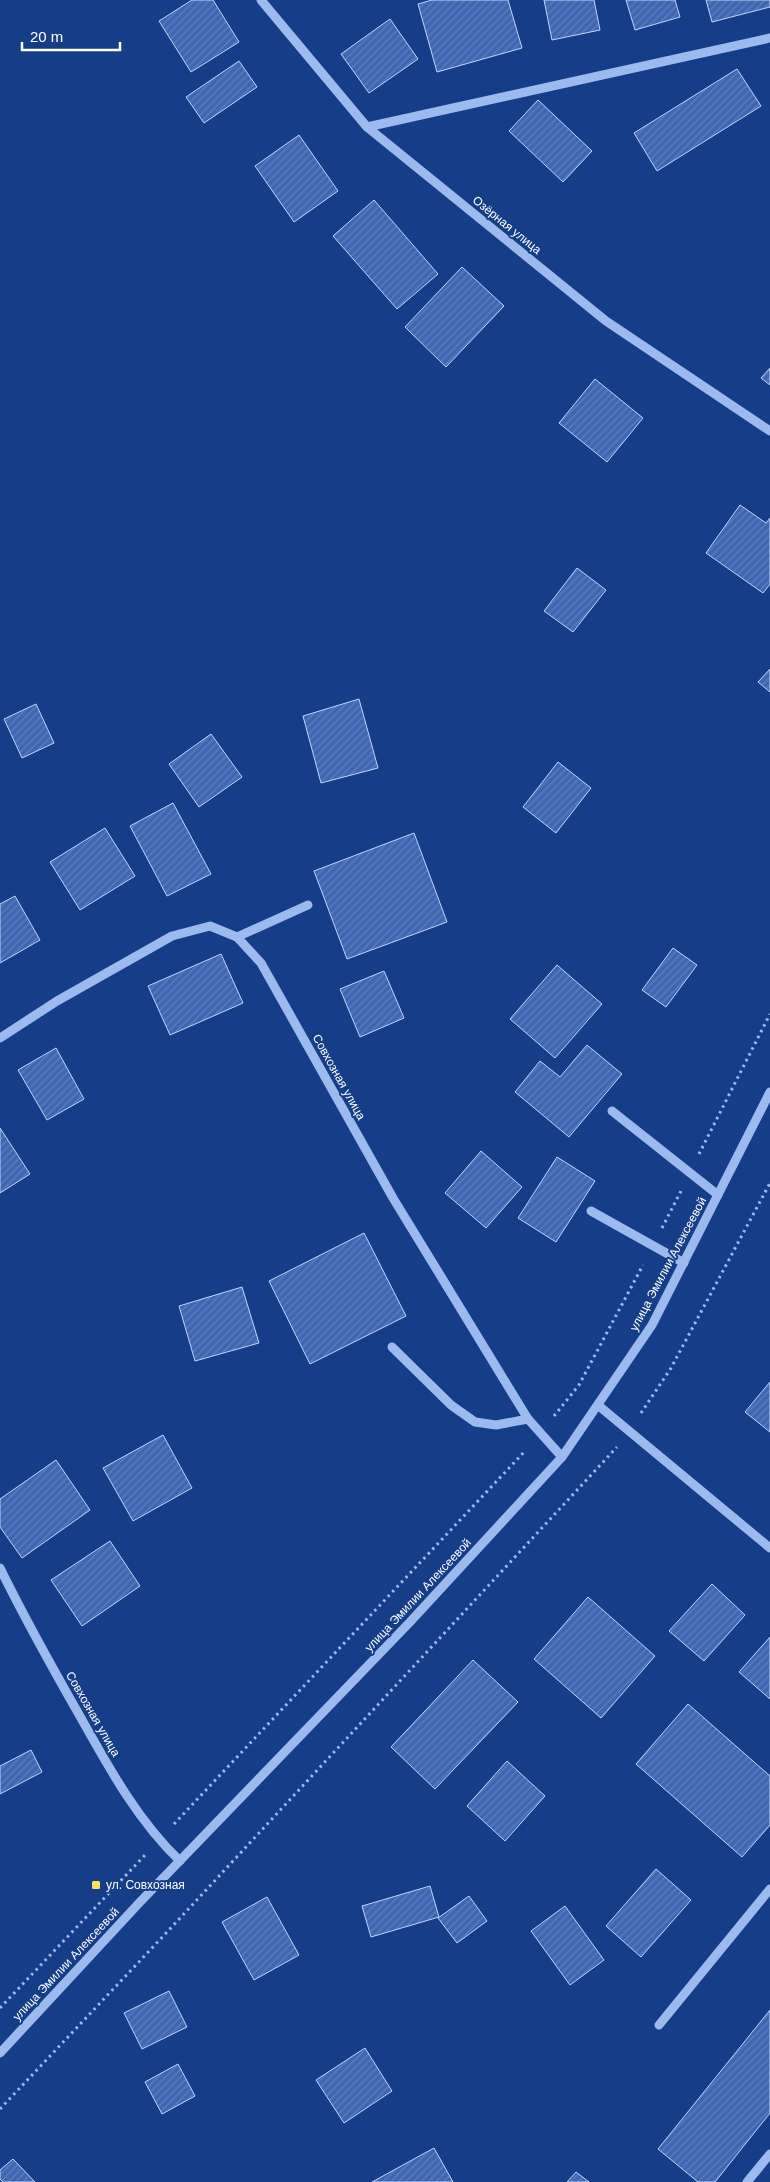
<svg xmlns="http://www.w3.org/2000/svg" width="770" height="2182" viewBox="0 0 770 2182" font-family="Arial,sans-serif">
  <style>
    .building { fill: url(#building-hatch); stroke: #c2d6fa }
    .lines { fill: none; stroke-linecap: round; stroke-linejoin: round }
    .path { stroke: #9dbaee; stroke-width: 3; stroke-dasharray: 2.5 4; stroke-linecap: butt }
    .minor { stroke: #9dbaee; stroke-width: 9 }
    .poi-dot { fill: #ffdf59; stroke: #163d87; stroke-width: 2 }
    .labels { text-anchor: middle; stroke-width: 4; stroke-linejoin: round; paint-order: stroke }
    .street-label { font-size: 12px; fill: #fff; stroke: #163d87 }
    .poi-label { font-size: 12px; fill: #fff; stroke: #163d87; text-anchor: start }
  </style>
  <defs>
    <pattern id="building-hatch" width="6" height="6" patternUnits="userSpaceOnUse" patternTransform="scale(1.25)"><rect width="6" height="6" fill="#3f67b1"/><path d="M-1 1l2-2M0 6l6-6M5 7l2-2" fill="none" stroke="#5c7ebd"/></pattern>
  </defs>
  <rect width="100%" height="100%" fill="#163d87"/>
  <g class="building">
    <path d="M192,0H213L239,42L191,72L159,21Z"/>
    <path d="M432,0H508L522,48L437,72L418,4Z"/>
    <path d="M544,0H594L600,30L552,40Z"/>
    <path d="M626,0H675L680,17L635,30Z"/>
    <path d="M706,0H770V7L712,22Z"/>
    <path d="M390,19L418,59L369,93L341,54Z"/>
    <path d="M239,61L257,87L204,123L186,97Z"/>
    <path d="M737,69L761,106L657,171L634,133Z"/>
    <path d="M538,100L592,151L563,182L509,131Z"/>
    <path d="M299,135L338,191L294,222L255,166Z"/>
    <path d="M374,200L438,274L397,309L333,236Z"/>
    <path d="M462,267L504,306L446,367L405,327Z"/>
    <path d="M770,368V385L761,378Z"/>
    <path d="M595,379L643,418L607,462L559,423Z"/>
    <path d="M740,505L766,523L770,518V584L763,593L706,553Z"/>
    <path d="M577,568L606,590L573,632L544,611Z"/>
    <path d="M770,669V692L758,682Z"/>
    <path d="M359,699L378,768L321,783L303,716Z"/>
    <path d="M36,704L54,743L22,758L4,719Z"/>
    <path d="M211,734L242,777L199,807L169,764Z"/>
    <path d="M558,762L591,788L556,833L523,807Z"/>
    <path d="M173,803L211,874L167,896L130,826Z"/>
    <path d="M105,828L135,876L80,910L50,862Z"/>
    <path d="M414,833L447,922L347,959L314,871Z"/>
    <path d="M15,896L40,940L0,963V904Z"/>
    <path d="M673,948L697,965L666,1007L642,990Z"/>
    <path d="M221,954L243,1003L170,1035L148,986Z"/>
    <path d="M557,965L602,1004L555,1058L510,1019Z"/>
    <path d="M384,971L404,1018L360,1037L340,989Z"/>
    <path d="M587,1045L622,1074L569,1137L515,1092L540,1061L560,1077Z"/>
    <path d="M56,1048L84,1099L47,1120L18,1070Z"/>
    <path d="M0,1128L30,1174L0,1193Z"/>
    <path d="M481,1151L522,1187L486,1228L445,1193Z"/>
    <path d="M557,1157L595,1181L556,1242L518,1218Z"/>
    <path d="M364,1233L406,1316L310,1364L269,1281Z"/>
    <path d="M242,1287L259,1343L195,1361L179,1306Z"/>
    <path d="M770,1382V1432L745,1412Z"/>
    <path d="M163,1435L192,1488L133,1521L103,1468Z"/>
    <path d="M56,1460L90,1510L22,1558L0,1527V1499Z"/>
    <path d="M110,1541L140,1586L82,1626L51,1580Z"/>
    <path d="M712,1584L745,1615L704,1661L669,1631Z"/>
    <path d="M588,1597L655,1656L601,1718L534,1659Z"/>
    <path d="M770,1637V1699L739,1672Z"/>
    <path d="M473,1660L518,1702L435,1789L391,1747Z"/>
    <path d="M688,1704L770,1776V1825L742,1857L636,1764Z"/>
    <path d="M31,1750L42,1772L0,1794V1766Z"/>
    <path d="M507,1761L545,1796L505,1841L467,1806Z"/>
    <path d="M656,1869L691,1900L641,1957L606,1926Z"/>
    <path d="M430,1886L439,1917L371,1937L362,1906Z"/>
    <path d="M469,1896L487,1921L457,1943L438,1918Z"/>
    <path d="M267,1897L299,1955L254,1980L222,1922Z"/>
    <path d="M565,1906L604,1960L570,1985L531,1931Z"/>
    <path d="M169,1991L187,2027L142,2049L124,2013Z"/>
    <path d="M770,2010V2113L715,2182H698L658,2149Z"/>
    <path d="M365,2048L392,2091L344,2123L316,2080Z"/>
    <path d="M178,2064L195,2096L162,2114L145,2082Z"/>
    <path d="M434,2148L453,2182H372Z"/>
    <path d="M13,2159L35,2182H3L0,2179V2170Z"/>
    <path d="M576,2172L589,2182H567Z"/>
  </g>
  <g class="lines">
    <g class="path">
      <path d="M699,1154L770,1014"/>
      <path d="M662,1228L681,1191"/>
      <path d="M641,1413L671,1368L770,1183"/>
      <path d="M554,1416L579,1385L643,1265"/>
      <path d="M174,1824L526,1450"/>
      <path d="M0,2008L146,1854"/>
      <path d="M0,2109L169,1930L617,1447"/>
    </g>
    <g class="minor">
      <path d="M261,0L367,127L606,321L770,431"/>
      <path d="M367,127L770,38"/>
      <path d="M237,937L308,905"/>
      <path d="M0,1038L57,1001L172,936L210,926L237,937L261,963L393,1198L528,1419L562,1457"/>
      <path d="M612,1111L718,1195"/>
      <path d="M591,1211L684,1263"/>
      <path d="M392,1347L451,1405L475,1422L496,1425L528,1419"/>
      <path d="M599,1406L770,1548"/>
      <path d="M0,1568C25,1619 53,1669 81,1718C109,1768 138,1821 180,1861"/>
      <path d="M659,2025L770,1889"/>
      <path d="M0,2053L140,1902L410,1622L562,1457L652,1325L770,1092"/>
      <path d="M747,2182L770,2154"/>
    </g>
  </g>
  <rect class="poi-dot" x="91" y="1880" width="10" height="10" rx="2.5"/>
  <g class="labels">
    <g class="street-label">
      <text transform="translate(507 225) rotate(39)" y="4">Озёрная улица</text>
      <text transform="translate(339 1077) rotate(61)" y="4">Совхозная улица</text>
      <text transform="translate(668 1264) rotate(-62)" y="4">улица Эмилии Алексеевой</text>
      <text transform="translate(418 1595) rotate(-47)" y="4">улица Эмилии Алексеевой</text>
      <text transform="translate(93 1714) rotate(60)" y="4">Совхозная улица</text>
      <text transform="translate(66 1964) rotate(-47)" y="4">улица Эмилии Алексеевой</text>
    </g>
    <g class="poi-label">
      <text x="106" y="1889">ул. Совхозная</text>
    </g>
  </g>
  <path d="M22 42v8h98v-8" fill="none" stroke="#ffffff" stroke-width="2.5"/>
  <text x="30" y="42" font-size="15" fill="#ffffff" stroke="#163d87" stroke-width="4" paint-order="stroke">20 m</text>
</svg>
